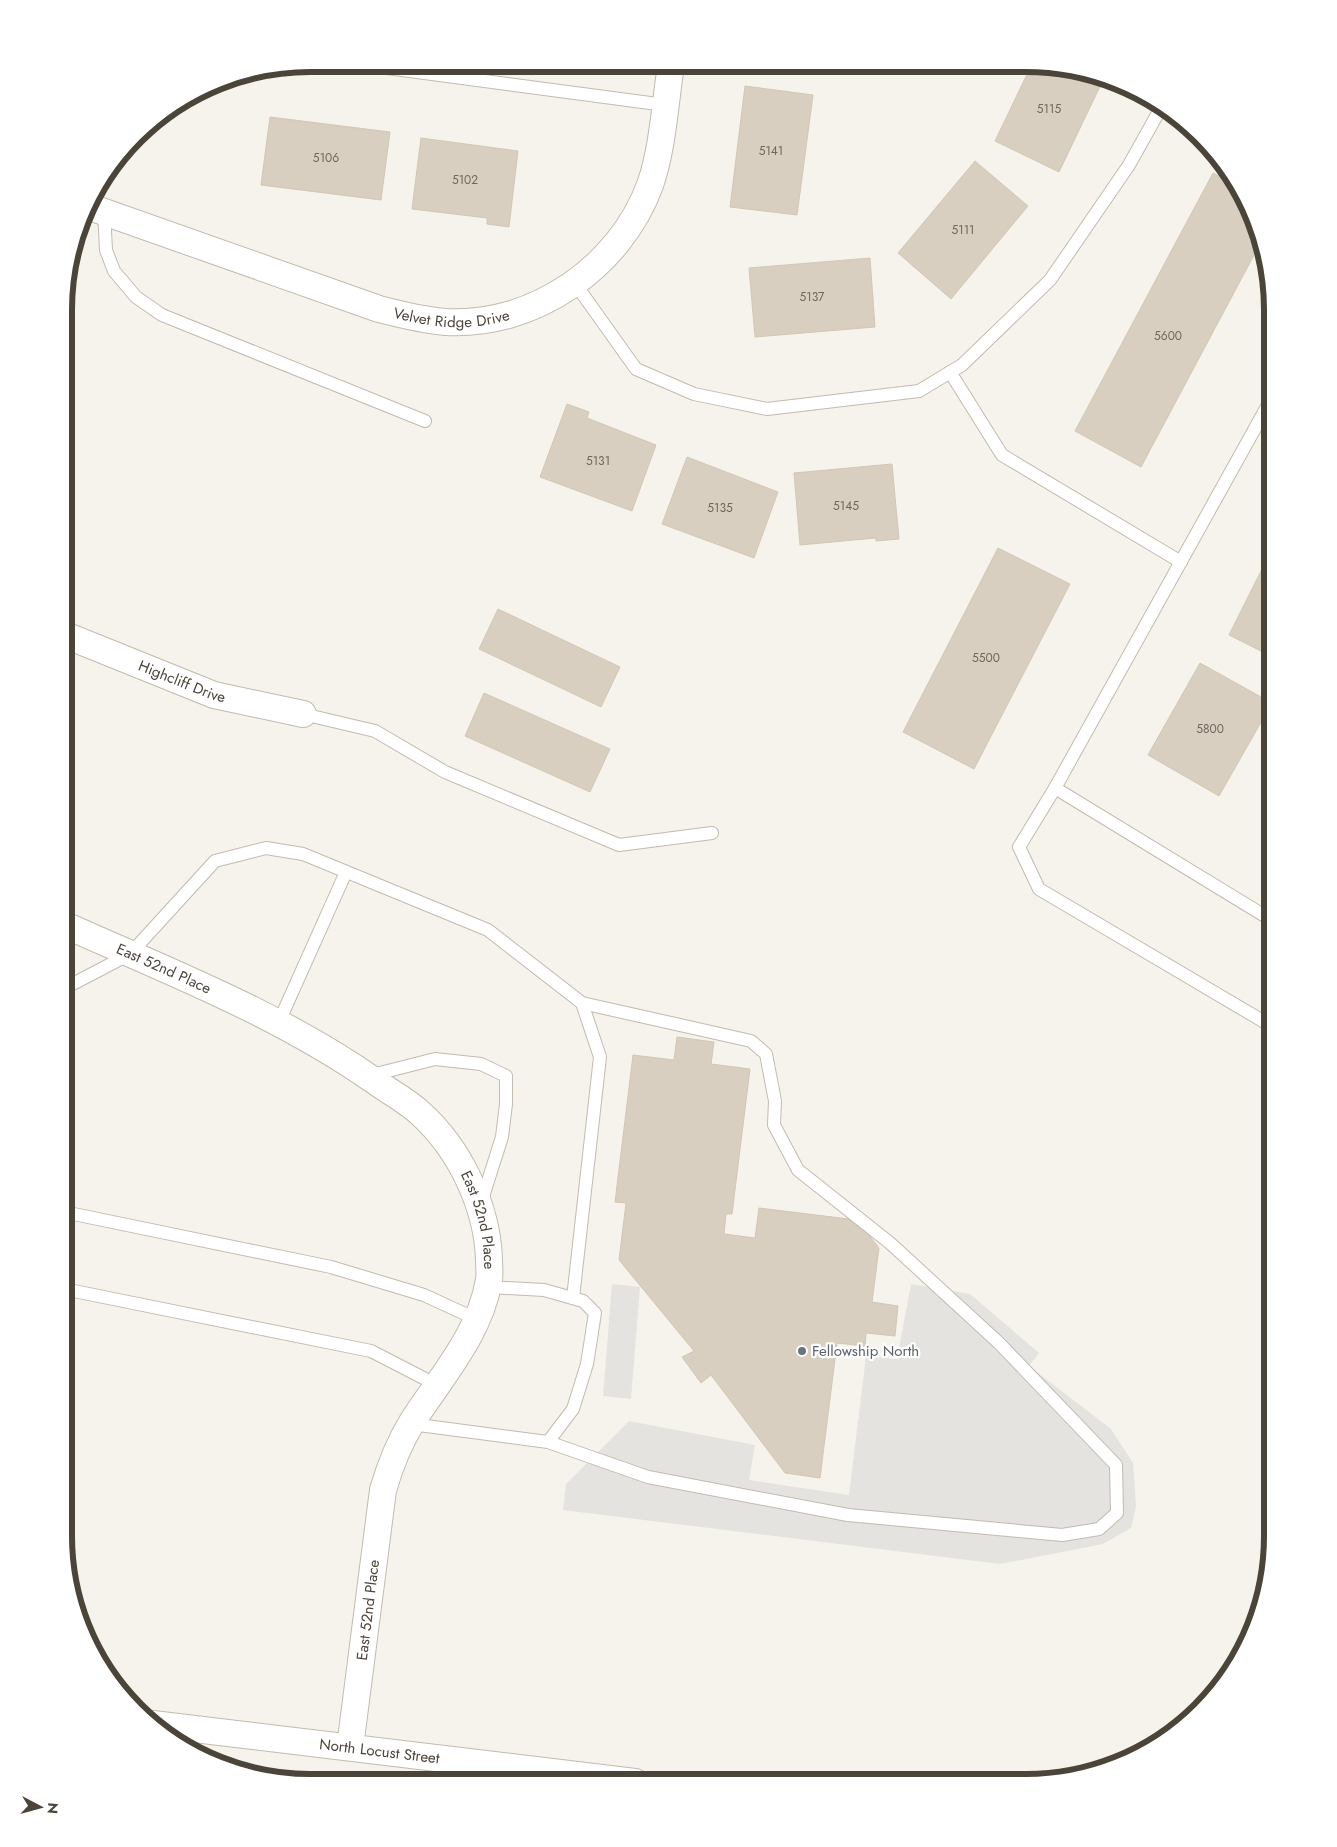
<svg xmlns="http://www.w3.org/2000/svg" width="1337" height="1847" viewBox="0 0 1337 1847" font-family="Jost,sans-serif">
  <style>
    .parking { fill: #e5e3e0 }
    .building { fill: #d8cfc1; stroke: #d3c7b4 }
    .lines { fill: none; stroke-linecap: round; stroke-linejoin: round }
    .lane-casing { stroke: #c2bbae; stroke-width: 14 }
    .street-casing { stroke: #c2bbae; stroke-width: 28 }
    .lane { stroke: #fff; stroke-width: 12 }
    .street { stroke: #fff; stroke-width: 26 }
    .worship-dot { fill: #6b7280; stroke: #fff; stroke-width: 2 }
    .labels { text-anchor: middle; stroke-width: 4.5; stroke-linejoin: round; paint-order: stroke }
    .number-label { font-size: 12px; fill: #6e675b }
    .street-label { font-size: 15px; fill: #4b4439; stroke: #fff }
    .worship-label { font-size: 15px; fill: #5b616d; stroke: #fff; text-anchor: start }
    .rim { fill: none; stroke: #4b4439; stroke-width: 6 }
  </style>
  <rect width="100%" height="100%" fill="#f6f3ec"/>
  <g class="parking">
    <path d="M612,1284L640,1287L631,1399L603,1396Z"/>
    <path d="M911,1284L970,1294L1039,1353L1029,1366L1111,1429L1133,1463L1136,1506L1131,1528L1103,1544L1000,1564L563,1510L566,1484L629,1421L755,1445L749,1480L849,1495L866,1356L897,1359Z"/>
  </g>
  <g class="building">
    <path d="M1031,66H1059L1104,78L1059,172L995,141Z"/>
    <path d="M745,86L813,95L797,215L730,207Z"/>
    <path d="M270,117L390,132L381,200L261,185Z"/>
    <path d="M421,138L518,151L509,227L487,224V218L412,209Z"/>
    <path d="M975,161L1028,206L951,299L898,253Z"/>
    <path d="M1213,173L1239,187L1248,202L1261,242L1141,467L1075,431Z"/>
    <path d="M870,258L875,327L755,337L749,268Z"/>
    <path d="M567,404L589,412L587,418L656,445L632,511L540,477Z"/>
    <path d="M687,457L778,492L754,558L662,524Z"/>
    <path d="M892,464L899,539L876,541V538L800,545L794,473Z"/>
    <path d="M1273,547V657L1229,635Z"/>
    <path d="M998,548L1070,584L974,769L903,732Z"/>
    <path d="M498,609L620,667L601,707L479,649Z"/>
    <path d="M1200,663L1272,703L1219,796L1148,755Z"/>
    <path d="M484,693L610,749L590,792L465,736Z"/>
    <path d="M677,1037L714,1042L711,1064L750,1069L732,1214H726L724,1234L755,1238L759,1208L857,1220L879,1248L872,1302L898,1306L895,1336L866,1333L865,1346L837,1343L820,1478L785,1473L711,1375L701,1383L682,1357L694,1351L619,1260L626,1203L615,1202L633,1055L674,1060Z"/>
  </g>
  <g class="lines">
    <defs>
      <g id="lane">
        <path d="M357,64L665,105"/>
        <path d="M104,212L106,250L114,271L136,297L162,315L425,421"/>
        <path d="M574,282L636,369L694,394L767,409L919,391L962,365L1050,280L1129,165L1162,106"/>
        <path d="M950,372L1002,455L1181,562"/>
        <path d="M303,714L375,731L445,772L619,845L712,833"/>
        <path d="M1055,788L1019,847L1039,889L1273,1027"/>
        <path d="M1273,921L1055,788L1273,396"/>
        <path d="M65,988L130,954L215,861L266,848L303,854L488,930L582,1003L751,1041L766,1054L775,1101L774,1125L798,1170L890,1243L999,1343L1116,1465L1117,1513L1099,1529L1062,1535L848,1515L648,1477L548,1442L411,1424"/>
        <path d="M278,1024L346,872"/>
        <path d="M368,1076L435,1059L481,1064L506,1076V1104L502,1137L481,1203"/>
        <path d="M64,1212L331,1267L424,1295L476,1319"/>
        <path d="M488,1287L544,1290L583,1301L595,1313L587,1364L573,1409L548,1442"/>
        <path d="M64,1289L371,1351L437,1385"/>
        <path d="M573,1298L600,1057L582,1003"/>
      </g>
      <g id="street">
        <path id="s1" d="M90,207L379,309C402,315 423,320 446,322C534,327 620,267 650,185C663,148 665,103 671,65"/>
        <path id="s2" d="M65,635L214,695L303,714"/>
        <path id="s3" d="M65,925C170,972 281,1015 376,1082C390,1092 407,1101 420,1113C460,1149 487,1206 489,1259C489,1266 490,1274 489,1280C480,1334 441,1377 412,1422C399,1443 390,1466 383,1490L350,1747"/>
        <path id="s4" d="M153,1724L635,1782"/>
      </g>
    </defs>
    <use href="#lane" class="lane-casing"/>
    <use href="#street" class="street-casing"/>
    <use href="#lane" class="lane"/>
    <use href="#street" class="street"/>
  </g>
  <circle class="worship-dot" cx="802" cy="1351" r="5"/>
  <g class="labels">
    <g class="number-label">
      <text x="1049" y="113">5115</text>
      <text x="771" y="155">5141</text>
      <text x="326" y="162">5106</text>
      <text x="465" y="184">5102</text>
      <text x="963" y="234">5111</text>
      <text x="812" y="301">5137</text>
      <text x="1168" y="340">5600</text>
      <text x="598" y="465">5131</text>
      <text x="846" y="510">5145</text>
      <text x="720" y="512">5135</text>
      <text x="986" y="662">5500</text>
      <text x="1210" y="733">5800</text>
    </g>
    <g class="street-label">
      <text dy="5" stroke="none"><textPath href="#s1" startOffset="380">Velvet Ridge Drive</textPath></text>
      <text dy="5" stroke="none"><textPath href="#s2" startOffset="126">Highcliff Drive</textPath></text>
      <text dy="5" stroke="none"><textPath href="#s3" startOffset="108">East 52nd Place</textPath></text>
      <text dy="5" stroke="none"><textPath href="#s3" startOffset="528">East 52nd Place</textPath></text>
      <text transform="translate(368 1610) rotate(-83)" y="5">East 52nd Place</text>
      <text dy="5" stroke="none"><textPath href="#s4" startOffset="228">North Locust Street</textPath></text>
    </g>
    <g class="worship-label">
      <text x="812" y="1356">Fellowship North</text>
    </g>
  </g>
  <path d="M0 0H1337V1847H0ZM310 72H1026A238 238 0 0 1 1264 310V1536A238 238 0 0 1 1026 1774H310A238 238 0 0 1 72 1536V310A238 238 0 0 1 310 72Z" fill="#fff" fill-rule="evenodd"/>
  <path class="rim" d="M310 72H1026A238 238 0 0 1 1264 310V1536A238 238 0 0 1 1026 1774H310A238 238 0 0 1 72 1536V310A238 238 0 0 1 310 72Z"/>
  <g transform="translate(40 1807) rotate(96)" stroke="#ffffff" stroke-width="4" paint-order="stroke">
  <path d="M0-4L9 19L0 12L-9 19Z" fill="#4b4439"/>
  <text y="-8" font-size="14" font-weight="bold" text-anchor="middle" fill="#4b4439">N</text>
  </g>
</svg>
